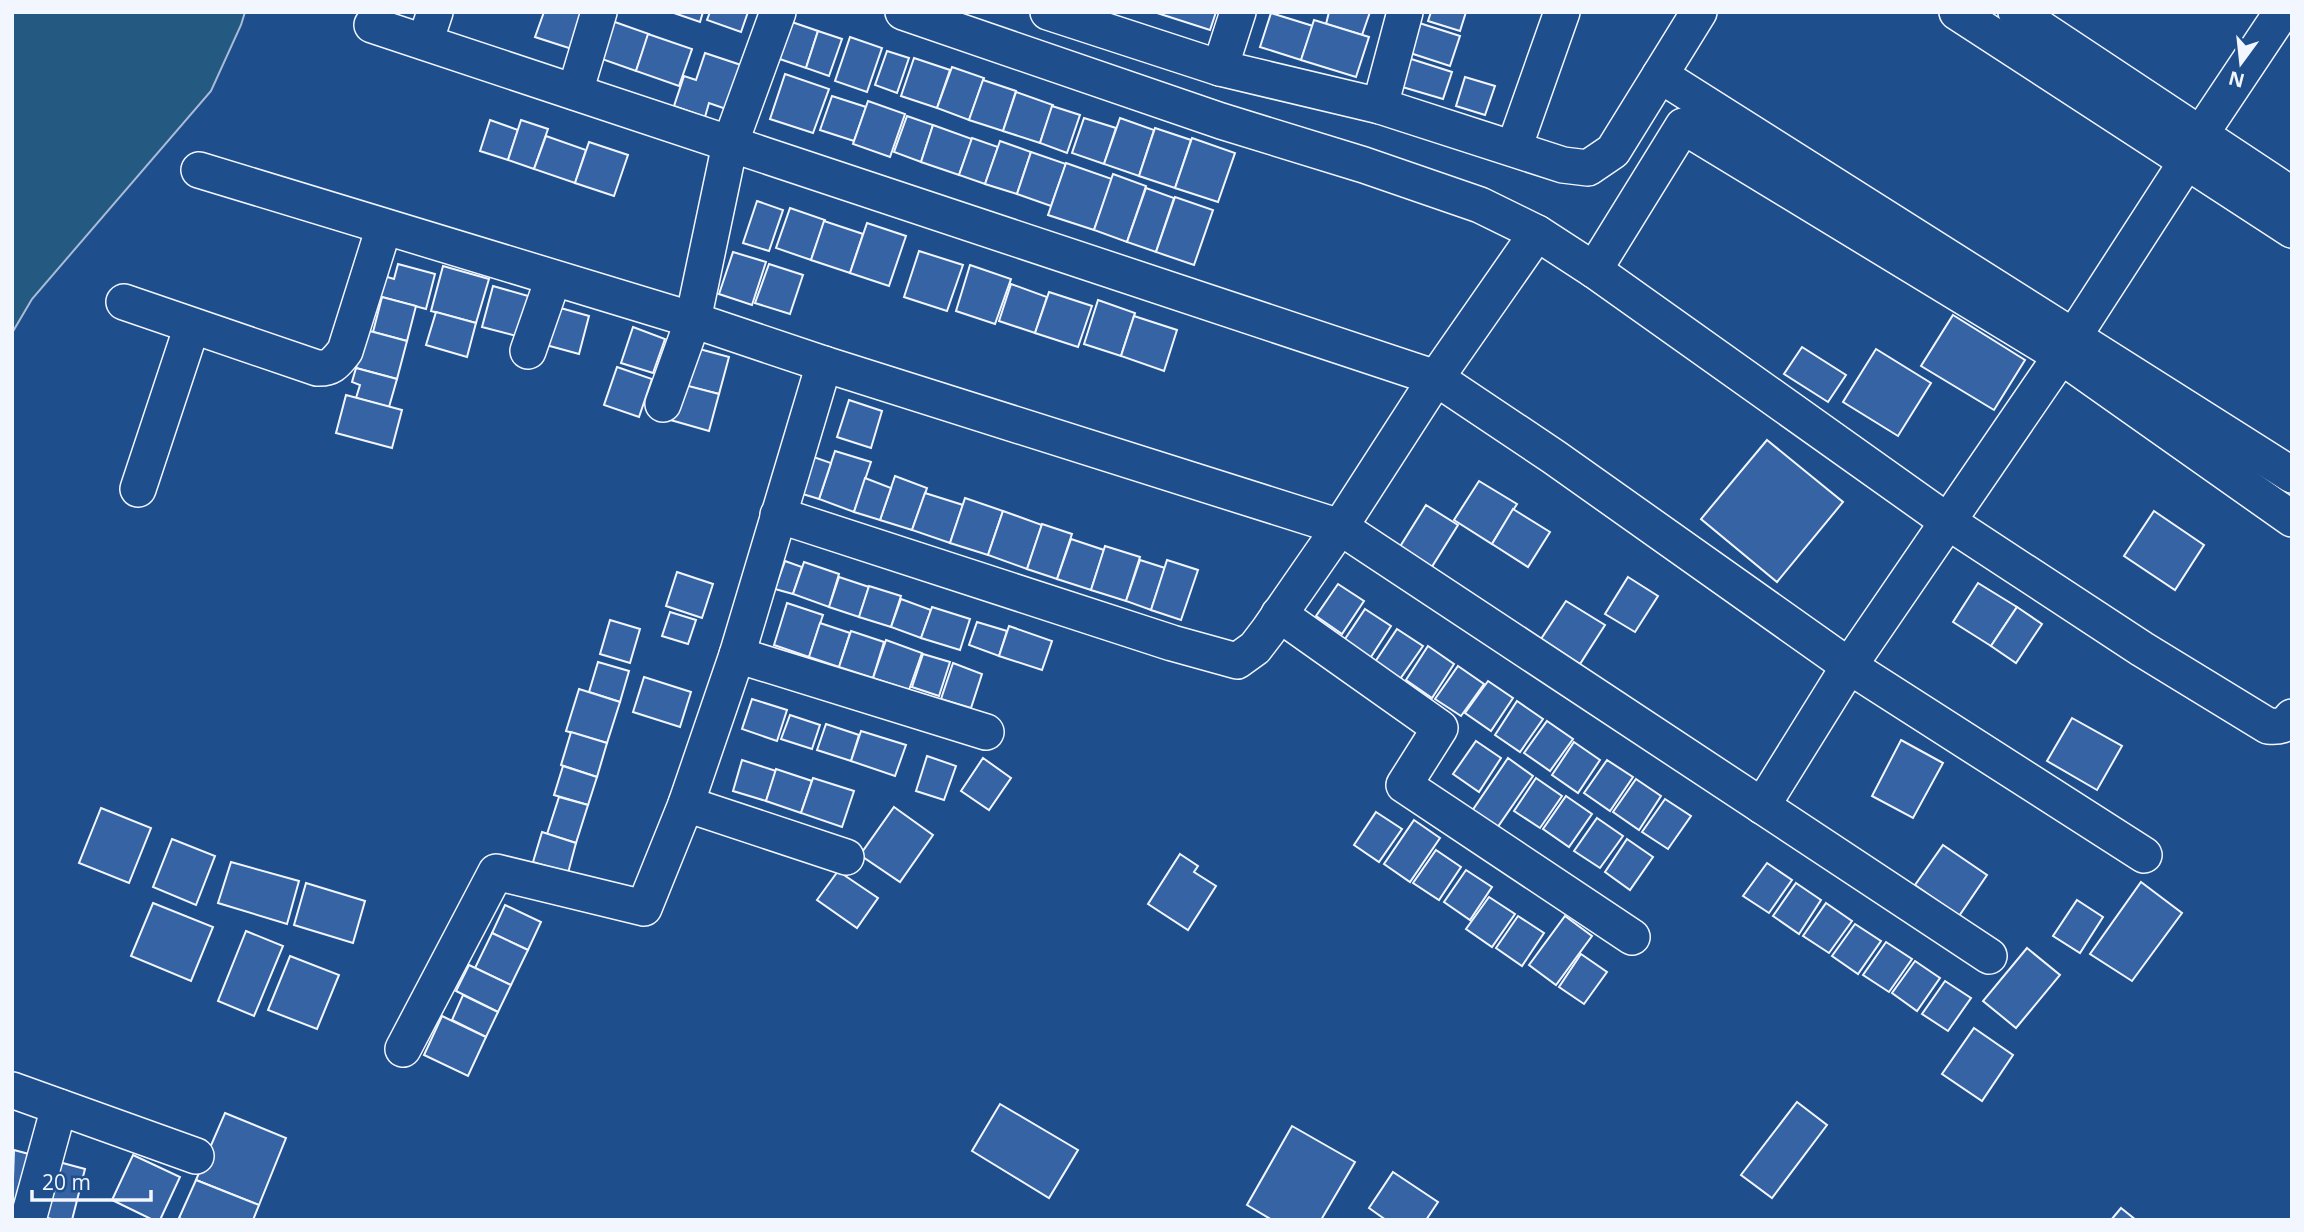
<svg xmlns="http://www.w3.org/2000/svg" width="2304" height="1232" viewBox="0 0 2304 1232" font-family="'Open Sans',sans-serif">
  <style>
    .green { fill: #245a82; stroke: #a8bbd7; stroke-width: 2 }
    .building { fill: #3563a3; stroke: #f2f6ff; stroke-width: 2 }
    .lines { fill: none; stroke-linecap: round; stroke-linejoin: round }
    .minor-casing { stroke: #f2f6ff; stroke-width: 38 }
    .minor { stroke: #1f4e8c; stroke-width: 35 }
  </style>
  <rect width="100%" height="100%" fill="#1f4e8c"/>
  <path class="green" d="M12,12H245L241,25L211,91L32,299L12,333Z"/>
  <g class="building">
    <path d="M544,12H583L575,50L535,37Z"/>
    <path d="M671,12H703L700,22Z"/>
    <path d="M710,12H748L741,32L707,20Z"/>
    <path d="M1154,12H1216L1210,30Z"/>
    <path d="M1329,12H1370L1362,35L1326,24Z"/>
    <path d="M1431,12H1466L1460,31L1428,21Z"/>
    <path d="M1271,13L1313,26L1301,60L1260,47Z"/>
    <path d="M783,19L818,31L806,68L771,56Z"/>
    <path d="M1314,20L1369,37L1356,77L1301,60Z"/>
    <path d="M612,21L649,34L636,71L599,58Z"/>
    <path d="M1413,21L1460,36L1450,66L1404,51Z"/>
    <path d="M818,31L842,39L829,76L806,68Z"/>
    <path d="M648,34L692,49L679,86L636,71Z"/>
    <path d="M850,37L882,48L867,92L835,81Z"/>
    <path d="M887,51L909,58L897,93L875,85Z"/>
    <path d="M705,53L741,65L726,109L709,103L705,117L674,106L684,76L696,80Z"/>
    <path d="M914,58L950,70L937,108L901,96Z"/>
    <path d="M1408,58L1452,72L1443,99L1399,86Z"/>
    <path d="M952,67L984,78L969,120L937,108Z"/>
    <path d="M785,74L829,89L813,133L770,119Z"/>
    <path d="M1465,77L1495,86L1485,115L1456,106Z"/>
    <path d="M983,80L1016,91L1003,131L969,120Z"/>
    <path d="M1016,92L1053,105L1040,143L1003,131Z"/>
    <path d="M832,96L866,107L854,141L820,130Z"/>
    <path d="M868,101L905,114L890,157L853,144Z"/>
    <path d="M1052,106L1080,115L1067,153L1040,143Z"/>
    <path d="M907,116L933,125L921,162L894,152Z"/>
    <path d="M1084,118L1116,128L1104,164L1072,153Z"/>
    <path d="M1120,118L1154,130L1139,176L1104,164Z"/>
    <path d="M490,120L518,130L508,160L480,151Z"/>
    <path d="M521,120L548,129L534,169L508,160Z"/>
    <path d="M933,125L972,139L959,175L921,162Z"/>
    <path d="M1155,128L1191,140L1175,188L1139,176Z"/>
    <path d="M546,136L586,150L575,183L534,169Z"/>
    <path d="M972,138L998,147L985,184L959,175Z"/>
    <path d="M1192,138L1235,153L1218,202L1175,188Z"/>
    <path d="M1000,141L1031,152L1017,194L985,184Z"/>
    <path d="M589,142L628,155L614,196L575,183Z"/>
    <path d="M1031,152L1066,164L1051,206L1017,194Z"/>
    <path d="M1066,163L1112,179L1094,230L1048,215Z"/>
    <path d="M1113,174L1146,186L1127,242L1094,230Z"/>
    <path d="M1146,188L1174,198L1156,252L1127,242Z"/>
    <path d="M1175,197L1213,210L1194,265L1156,252Z"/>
    <path d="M757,201L783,210L769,251L743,243Z"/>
    <path d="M790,208L825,220L811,260L776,248Z"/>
    <path d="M824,221L863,234L850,273L811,260Z"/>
    <path d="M867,223L906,236L889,286L850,273Z"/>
    <path d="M919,251L963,265L947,311L904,297Z"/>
    <path d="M733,252L766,262L752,305L719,294Z"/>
    <path d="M398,264L435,274L426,309L378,296L384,276L394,279Z"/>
    <path d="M769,264L803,275L790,314L755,303Z"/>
    <path d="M970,265L1011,279L995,324L956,311Z"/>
    <path d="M443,266L489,279L476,323L431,311Z"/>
    <path d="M1011,284L1047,297L1035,333L999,321Z"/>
    <path d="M493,286L535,298L524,338L482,327Z"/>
    <path d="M1049,292L1092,306L1078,347L1035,333Z"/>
    <path d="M382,297L416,306L407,341L373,332Z"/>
    <path d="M1098,300L1135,313L1121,356L1084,344Z"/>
    <path d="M557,307L589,316L579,354L546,345Z"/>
    <path d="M436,312L476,323L467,357L426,345Z"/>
    <path d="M1953,315L2025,360L1994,410L1921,366Z"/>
    <path d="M1134,316L1177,330L1164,371L1121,356Z"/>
    <path d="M633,327L665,339L653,373L621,363Z"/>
    <path d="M366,330L407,341L397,379L356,368Z"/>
    <path d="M692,347L729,357L719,394L682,385Z"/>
    <path d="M1802,347L1846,375L1828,402L1784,374Z"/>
    <path d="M1876,349L1931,383L1898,436L1843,402Z"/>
    <path d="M617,367L652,379L639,417L604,405Z"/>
    <path d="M356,368L397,379L389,407L356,398L360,385L352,382Z"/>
    <path d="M677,383L719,394L709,431L667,419Z"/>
    <path d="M346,395L402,410L392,448L336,433Z"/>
    <path d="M849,400L882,411L871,448L837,437Z"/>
    <path d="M1767,440L1843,502L1777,582L1701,519Z"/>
    <path d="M835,451L871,462L854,512L819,499Z"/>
    <path d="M805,454L831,463L819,499L793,491Z"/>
    <path d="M895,476L927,488L912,530L880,520Z"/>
    <path d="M865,478L891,488L880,520L854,512Z"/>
    <path d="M1479,481L1517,504L1492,544L1454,520Z"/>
    <path d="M925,493L963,505L950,543L912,530Z"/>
    <path d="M965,498L1003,511L988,555L950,543Z"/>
    <path d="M1426,505L1458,525L1428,573L1396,553Z"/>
    <path d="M1513,509L1550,532L1528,567L1492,544Z"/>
    <path d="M1003,511L1042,525L1027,569L988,555Z"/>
    <path d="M2154,511L2204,545L2175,590L2124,556Z"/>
    <path d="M1042,524L1072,534L1057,579L1027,569Z"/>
    <path d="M1071,539L1104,550L1091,590L1057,579Z"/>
    <path d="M1105,546L1140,557L1126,601L1091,590Z"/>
    <path d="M1140,560L1165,568L1151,610L1126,601Z"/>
    <path d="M1167,560L1198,570L1181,620L1151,610Z"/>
    <path d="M785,561L802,567L793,594L775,589Z"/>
    <path d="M804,562L839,574L829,607L793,594Z"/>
    <path d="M677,572L713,584L702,618L666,606Z"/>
    <path d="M839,577L869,587L859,617L829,607Z"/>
    <path d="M1628,577L1658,596L1635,632L1605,614Z"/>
    <path d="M1978,583L2017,607L1991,646L1953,622Z"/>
    <path d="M1338,584L1364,601L1342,634L1316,616Z"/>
    <path d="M869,586L901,596L891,627L859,617Z"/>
    <path d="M901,599L931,610L921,638L891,627Z"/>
    <path d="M1566,601L1605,625L1580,664L1541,639Z"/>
    <path d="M787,603L823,615L809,657L774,645Z"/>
    <path d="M932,607L970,619L960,650L921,638Z"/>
    <path d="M2017,607L2042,624L2016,663L1991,646Z"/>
    <path d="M1365,609L1391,626L1369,660L1343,642Z"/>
    <path d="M670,612L696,620L688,644L662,636Z"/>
    <path d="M610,620L640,629L630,663L600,654Z"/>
    <path d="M977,622L1007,631L999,656L969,645Z"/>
    <path d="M820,623L850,633L839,667L809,657Z"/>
    <path d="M1009,626L1052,641L1042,670L999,656Z"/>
    <path d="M1397,629L1423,646L1400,679L1375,662Z"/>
    <path d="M851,631L884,642L873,678L839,667Z"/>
    <path d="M886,640L922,653L909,690L873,678Z"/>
    <path d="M1428,646L1454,664L1432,698L1406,680Z"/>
    <path d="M923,654L950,662L939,696L912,687Z"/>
    <path d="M598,662L629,671L620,702L589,692Z"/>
    <path d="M953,663L982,674L971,708L941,699Z"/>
    <path d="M1458,666L1484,684L1461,716L1435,699Z"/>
    <path d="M644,677L691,692L680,727L633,712Z"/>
    <path d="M1488,681L1513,698L1491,731L1465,713Z"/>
    <path d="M579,689L620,702L607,743L566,731Z"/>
    <path d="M752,699L787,710L777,741L742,729Z"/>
    <path d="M1517,701L1543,719L1520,752L1495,735Z"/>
    <path d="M790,715L820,725L812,749L781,739Z"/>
    <path d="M2072,718L2122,746L2097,790L2047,761Z"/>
    <path d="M1547,721L1573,739L1550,771L1524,753Z"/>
    <path d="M826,724L859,735L851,761L817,750Z"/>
    <path d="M861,731L906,745L895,776L851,761Z"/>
    <path d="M571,732L607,743L597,777L561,765Z"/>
    <path d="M1901,740L1943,763L1913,818L1872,796Z"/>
    <path d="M1476,741L1501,758L1479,792L1453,774Z"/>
    <path d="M1574,742L1600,760L1578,793L1552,775Z"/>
    <path d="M927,756L956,766L944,800L916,791Z"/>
    <path d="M983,758L1011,778L989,810L961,791Z"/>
    <path d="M1508,758L1533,776L1497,828L1472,811Z"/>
    <path d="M742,760L776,771L766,801L733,791Z"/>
    <path d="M1607,760L1633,777L1610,811L1584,793Z"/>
    <path d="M563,766L597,777L588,805L554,795Z"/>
    <path d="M776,769L812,781L801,813L766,801Z"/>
    <path d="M813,778L854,791L842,827L801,813Z"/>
    <path d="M1536,778L1562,796L1540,828L1514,811Z"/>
    <path d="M1636,779L1661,796L1639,830L1613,812Z"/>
    <path d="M1566,796L1592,814L1569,847L1543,829Z"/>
    <path d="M559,797L588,805L576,843L547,834Z"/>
    <path d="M1665,799L1691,816L1668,849L1642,832Z"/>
    <path d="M894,807L933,835L900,882L860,855Z"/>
    <path d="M101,808L151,828L129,883L79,863Z"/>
    <path d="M1376,812L1402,829L1379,862L1354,845Z"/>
    <path d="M1597,818L1623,836L1600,868L1574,851Z"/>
    <path d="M1414,820L1440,838L1410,882L1384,864Z"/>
    <path d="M542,832L576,843L568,873L533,862Z"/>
    <path d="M172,839L215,856L196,905L153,887Z"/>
    <path d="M1627,839L1653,857L1630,890L1605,872Z"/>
    <path d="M1943,845L1987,875L1959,916L1915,885Z"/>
    <path d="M1436,850L1461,867L1439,900L1413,883Z"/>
    <path d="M1180,854L1198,866L1194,872L1216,886L1188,930L1148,904Z"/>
    <path d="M231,862L299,881L287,924L218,903Z"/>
    <path d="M1767,863L1792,880L1769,913L1743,896Z"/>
    <path d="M1466,870L1492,887L1470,920L1444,902Z"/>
    <path d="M838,871L878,898L857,928L817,900Z"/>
    <path d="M2141,882L2182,913L2132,981L2090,954Z"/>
    <path d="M306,883L365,901L353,943L294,925Z"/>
    <path d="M1796,883L1821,900L1799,934L1773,916Z"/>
    <path d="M1489,897L1515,914L1492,947L1466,929Z"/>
    <path d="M2077,900L2103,917L2080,953L2053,936Z"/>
    <path d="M153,903L213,927L191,981L131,956Z"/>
    <path d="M1826,903L1852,921L1829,953L1803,936Z"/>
    <path d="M505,905L541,922L528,950L492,933Z"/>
    <path d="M1518,916L1544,933L1522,966L1496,948Z"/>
    <path d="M1565,916L1592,936L1556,985L1529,965Z"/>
    <path d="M1855,924L1881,941L1858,974L1832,956Z"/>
    <path d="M246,931L283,946L254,1016L218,1001Z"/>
    <path d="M492,933L528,950L511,985L475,968Z"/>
    <path d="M1886,942L1912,959L1889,992L1863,975Z"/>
    <path d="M2027,948L2060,975L2016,1028L1983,1001Z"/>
    <path d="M1581,954L1607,972L1584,1004L1559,987Z"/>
    <path d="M290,956L339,975L317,1029L268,1010Z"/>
    <path d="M1915,961L1940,978L1917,1011L1892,993Z"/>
    <path d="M469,965L511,985L498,1012L456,991Z"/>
    <path d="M1945,981L1971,998L1948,1031L1922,1014Z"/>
    <path d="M463,995L498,1012L486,1037L452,1020Z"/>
    <path d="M442,1016L486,1037L468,1076L424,1055Z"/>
    <path d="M1974,1028L2013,1055L1982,1101L1942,1074Z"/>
    <path d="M1797,1102L1827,1125L1772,1198L1741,1175Z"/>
    <path d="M1000,1104L1078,1150L1049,1198L972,1151Z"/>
    <path d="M225,1113L286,1138L259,1205L196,1180Z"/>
    <path d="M1292,1126L1355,1162L1321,1220H1272L1247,1205Z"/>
    <path d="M14,1150L85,1169L72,1220H55L12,1208Z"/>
    <path d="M133,1155L180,1177L160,1220H153L112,1200Z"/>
    <path d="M1393,1172L1438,1202L1426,1220H1386L1369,1208Z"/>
    <path d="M196,1180L259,1205L253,1220H184L179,1218Z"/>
    <path d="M2121,1208L2136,1220H2111Z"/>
  </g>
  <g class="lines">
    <defs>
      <g id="minor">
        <path d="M903,12L1221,121L1364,165L1480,205L1537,233L1594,270L1947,521L2142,649L2268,726C2279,727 2285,726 2292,717"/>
        <path d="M1048,12L1220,68L1380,106L1563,165L1588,168L1613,151L1699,12"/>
        <path d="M1957,12L2292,230"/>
        <path d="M2016,12L2292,195"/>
        <path d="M372,25L1436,378L1537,233"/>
        <path d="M425,42L435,12"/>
        <path d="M1220,68L1238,12"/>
        <path d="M1660,75L2292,475"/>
        <path d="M575,92L599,12"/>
        <path d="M1380,106L1405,12"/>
        <path d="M2200,135L2282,12"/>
        <path d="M1514,148L1562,12"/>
        <path d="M199,170L693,320L824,364L1340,527L1989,956"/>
        <path d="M1594,270L1683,126L2061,356L2292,519"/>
        <path d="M124,302L317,368C332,369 336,362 345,351L384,227"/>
        <path d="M528,351L553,279"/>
        <path d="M663,404L693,320L730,144L778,12"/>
        <path d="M138,489L192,326"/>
        <path d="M778,515L1172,643L1237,661L1255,648L1268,631L1340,527L1436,378L1554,457L1849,666L2144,855"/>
        <path d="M1279,614L1440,728L1404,785L1632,937"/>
        <path d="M737,655L986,732"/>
        <path d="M686,804L846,857"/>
        <path d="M1762,806L1849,666L2061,356L2187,161"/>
        <path d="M403,1049L496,872L644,908L686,804L737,655L824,364"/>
        <path d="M12,1090L196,1156"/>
        <path d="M28,1220L59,1107"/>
      </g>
    </defs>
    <use href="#minor" class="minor-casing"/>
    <use href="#minor" class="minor"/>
  </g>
  <rect width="2304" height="1232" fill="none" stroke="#f2f6ff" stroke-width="28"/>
  <g transform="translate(2241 63) rotate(195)" stroke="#1f4e8c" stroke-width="5" paint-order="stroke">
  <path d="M0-5L12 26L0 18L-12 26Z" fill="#f2f6ff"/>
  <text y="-10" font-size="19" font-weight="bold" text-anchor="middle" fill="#f2f6ff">N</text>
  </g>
  <path d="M32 1190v10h119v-10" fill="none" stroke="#f2f6ff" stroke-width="3.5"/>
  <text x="42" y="1190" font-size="21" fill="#f2f6ff" stroke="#1f4e8c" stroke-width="5" paint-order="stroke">20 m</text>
</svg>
